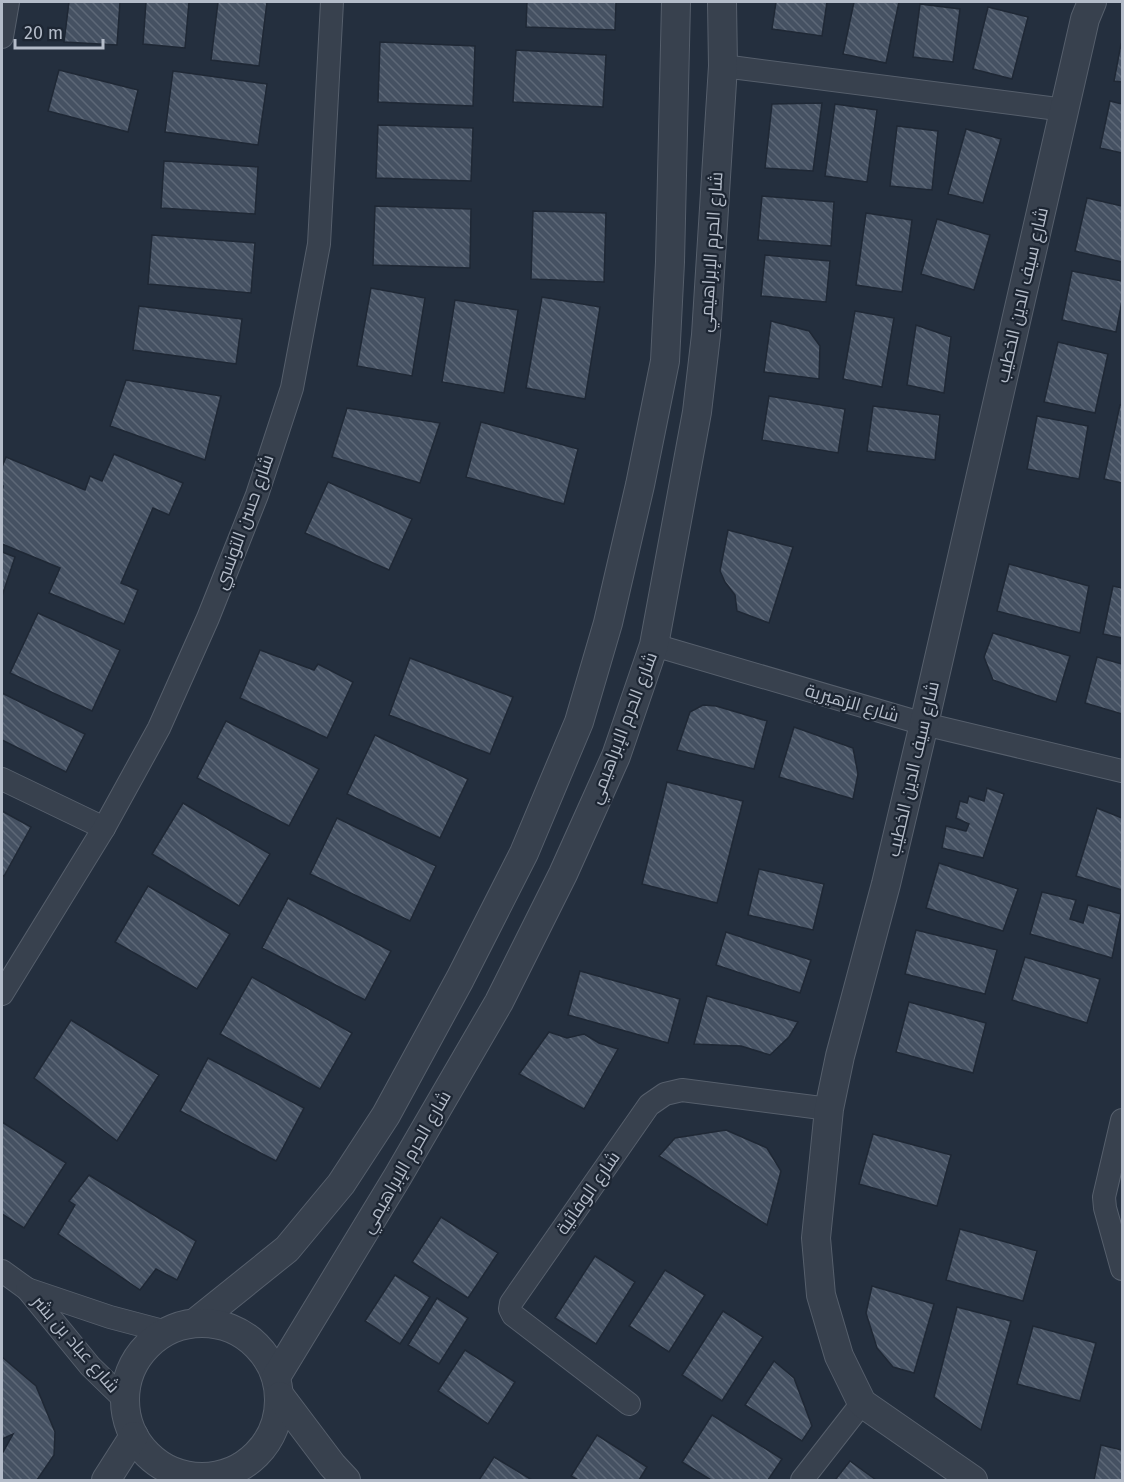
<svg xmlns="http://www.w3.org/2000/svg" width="1124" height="1482" viewBox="0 0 1124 1482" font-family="'Fira Sans',Cairo,sans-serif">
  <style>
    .building { fill: url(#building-back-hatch); stroke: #1f2835; stroke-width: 1.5 }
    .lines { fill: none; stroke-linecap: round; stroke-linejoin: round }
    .minor-casing { stroke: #565f6c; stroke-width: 24 }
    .tertiary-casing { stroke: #565f6c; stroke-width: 30 }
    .minor { stroke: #38414e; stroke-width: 22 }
    .tertiary { stroke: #38414e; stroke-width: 28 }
    .labels { text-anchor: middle; stroke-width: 4.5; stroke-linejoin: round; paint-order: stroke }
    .street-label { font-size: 18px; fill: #b4bcc9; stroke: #1d2633 }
  </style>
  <defs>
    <pattern id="building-back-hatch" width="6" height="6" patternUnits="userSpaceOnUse" patternTransform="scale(1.5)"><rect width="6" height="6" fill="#455162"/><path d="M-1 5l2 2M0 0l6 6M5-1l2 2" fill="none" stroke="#5d6877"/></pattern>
  </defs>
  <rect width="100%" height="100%" fill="#242f3e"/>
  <g class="building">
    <path d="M69,2H120L117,45L64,42Z"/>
    <path d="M146,2H189L185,48L143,44Z"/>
    <path d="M218,2H267L259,66L211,60Z"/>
    <path d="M527,2H616L615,30L526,27Z"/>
    <path d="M776,2H827L822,36L772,29Z"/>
    <path d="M854,2H899L886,63L843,54Z"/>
    <path d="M920,4L960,9L953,62L913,57Z"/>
    <path d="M988,7L1028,17L1012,79L973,69Z"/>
    <path d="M380,42L475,46L473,106L378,102Z"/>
    <path d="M1121,44H1122V82L1114,81Z"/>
    <path d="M516,50L606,55L603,107L513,102Z"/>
    <path d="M59,70L138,90L128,132L48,111Z"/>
    <path d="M173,71L267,84L258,145L165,132Z"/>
    <path d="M1110,101L1122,104V153L1100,148Z"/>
    <path d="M822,103L813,171L765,168L772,104Z"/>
    <path d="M835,104L877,110L867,182L825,176Z"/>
    <path d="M378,125L473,128L471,181L376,178Z"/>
    <path d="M897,126L938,131L932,190L890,186Z"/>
    <path d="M966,129L1001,139L983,203L948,194Z"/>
    <path d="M164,161L258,167L255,214L161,208Z"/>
    <path d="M762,196L834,202L831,246L758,240Z"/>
    <path d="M1087,198L1122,206V262L1075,251Z"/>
    <path d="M375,206L471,209L470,268L373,265Z"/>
    <path d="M533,211L606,213L604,282L531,279Z"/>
    <path d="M866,213L912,220L902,292L856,285Z"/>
    <path d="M937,219L990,235L974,290L921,274Z"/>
    <path d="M152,235L255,243L251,293L148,284Z"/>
    <path d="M765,255L830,261L826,302L761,296Z"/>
    <path d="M1072,271L1122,281V301L1116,332L1062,320Z"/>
    <path d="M371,288L425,298L412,376L357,366Z"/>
    <path d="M542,297L600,307L585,399L526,388Z"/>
    <path d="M455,300L518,310L504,393L442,382Z"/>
    <path d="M139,306L242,319L236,364L133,350Z"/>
    <path d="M855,311L894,318L882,387L843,379Z"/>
    <path d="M771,321L809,331L820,346L819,379L764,372Z"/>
    <path d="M916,325L951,337L944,393L907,385Z"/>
    <path d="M1058,342L1108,354L1095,413L1044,402Z"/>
    <path d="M126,380L221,396L205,460L110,426Z"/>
    <path d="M769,396L845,409L838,453L762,440Z"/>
    <path d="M1120,405H1122V483L1104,479Z"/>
    <path d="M873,406L940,415L935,460L867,451Z"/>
    <path d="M347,408L440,423L420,483L332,457Z"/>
    <path d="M1037,416L1088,426L1079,479L1027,469Z"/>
    <path d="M481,422L578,449L564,504L466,477Z"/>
    <path d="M114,454L183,483L169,515L153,508L121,583L138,590L124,624L49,593L60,568L2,544V491L3,486L2,485V467L6,457L85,490L90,476L102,481Z"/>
    <path d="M328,482L412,519L389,570L305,533Z"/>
    <path d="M728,530L793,547L769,623L737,611L735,595L725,582L720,571Z"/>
    <path d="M2,552L15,557L2,596Z"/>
    <path d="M1009,564L1089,586L1080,633L997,611Z"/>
    <path d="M1113,586L1122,588V638L1103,634Z"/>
    <path d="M38,613L120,650L92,711L10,673Z"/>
    <path d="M993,633L1070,656L1056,702L993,680L984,657Z"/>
    <path d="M260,650L314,670L318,664L353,682L327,738L240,698Z"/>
    <path d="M1097,657L1122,664V714L1085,703Z"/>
    <path d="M410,658L513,697L490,754L389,715Z"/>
    <path d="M2,693L85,734L66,772L2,740Z"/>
    <path d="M703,705L716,706L767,721L754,769L677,750L690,712Z"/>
    <path d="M226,721L319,769L289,826L197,778Z"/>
    <path d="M794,727L853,748L858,774L853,799L779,777Z"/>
    <path d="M375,735L468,779L440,838L347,794Z"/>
    <path d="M667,782L743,801L717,903L642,884Z"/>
    <path d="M987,788L1004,794L983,858L942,848L946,826L966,831L969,824L956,818L960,801L967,803L969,796L984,801Z"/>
    <path d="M183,803L270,854L239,906L152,854Z"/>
    <path d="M1097,808L1122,818V890L1076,876Z"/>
    <path d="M2,811L31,827L4,876L2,875Z"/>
    <path d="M337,818L436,866L410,921L310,874Z"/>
    <path d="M939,863L1018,889L1003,931L926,908Z"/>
    <path d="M759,869L824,884L813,930L748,915Z"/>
    <path d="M148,886L230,934L197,989L115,942Z"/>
    <path d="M1042,892L1076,900L1070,919L1083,923L1088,905L1121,914L1112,958L1030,934Z"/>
    <path d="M288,898L391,951L365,1000L262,948Z"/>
    <path d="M916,930L997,950L985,994L905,974Z"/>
    <path d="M726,932L811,960L800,993L716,965Z"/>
    <path d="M1025,957L1100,979L1087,1023L1012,1000Z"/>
    <path d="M580,971L680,999L668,1043L568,1015Z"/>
    <path d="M252,977L352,1033L320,1089L220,1034Z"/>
    <path d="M707,996L798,1022L789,1037L770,1055L741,1046L694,1044Z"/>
    <path d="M909,1002L986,1023L973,1073L896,1052Z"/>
    <path d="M71,1020L159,1075L117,1141L34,1078Z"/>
    <path d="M549,1032L567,1038L584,1034L599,1043L618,1049L584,1109L519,1074Z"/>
    <path d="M208,1058L304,1108L276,1161L180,1111Z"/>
    <path d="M2,1122L66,1163L24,1228L2,1214Z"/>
    <path d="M726,1130L767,1148L781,1171L767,1225L659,1156L675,1138Z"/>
    <path d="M873,1134L951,1155L937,1206L859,1184Z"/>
    <path d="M89,1175L196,1241L177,1280L156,1269L140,1290L58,1234L75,1205L69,1201Z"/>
    <path d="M441,1217L498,1253L468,1298L412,1262Z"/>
    <path d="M960,1229L1037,1251L1023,1301L946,1280Z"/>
    <path d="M595,1256L635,1282L596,1344L555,1318Z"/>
    <path d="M665,1270L705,1295L669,1352L629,1326Z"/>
    <path d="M395,1275L430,1297L400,1344L365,1321Z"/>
    <path d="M872,1286L934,1304L914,1373L893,1367L877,1348L866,1313Z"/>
    <path d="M437,1298L468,1318L439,1364L408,1345Z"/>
    <path d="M957,1307L1011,1321L981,1430L934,1397Z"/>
    <path d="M723,1311L763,1337L722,1401L682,1375Z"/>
    <path d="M1033,1326L1096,1343L1080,1401L1017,1384Z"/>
    <path d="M465,1350L515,1382L488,1424L438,1391Z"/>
    <path d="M2,1357L36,1386L55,1432L54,1455L37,1480H2V1454L13,1434L2,1439Z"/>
    <path d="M774,1361L794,1378L812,1426L802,1441L745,1405Z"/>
    <path d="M712,1415L782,1459L768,1480H711L682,1462Z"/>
    <path d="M597,1435L647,1467L639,1480H578L571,1476Z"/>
    <path d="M1101,1445L1122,1450V1480H1094Z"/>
    <path d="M494,1457L532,1480H479Z"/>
    <path d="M850,1461L876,1480H835Z"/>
  </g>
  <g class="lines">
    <defs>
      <g id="minor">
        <path d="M2,37L8,2"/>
        <path d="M723,66L1065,110"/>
        <path d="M654,645L924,724L1122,771"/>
        <path d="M2,779L104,828"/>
        <path d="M2,994L104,828L159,728L208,618L257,495L292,388L319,244L332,2"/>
        <path d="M1122,1120L1104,1197L1105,1208L1122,1269"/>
        <path d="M2,1271L27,1289L110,1317L163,1331"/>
        <path d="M27,1289L90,1366L125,1400"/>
        <path d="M629,1404L513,1315L510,1309L511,1303L649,1105L665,1094L682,1090L829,1109"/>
        <path d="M802,1480L862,1403"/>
      </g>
      <g id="tertiary">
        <path d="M195,1323L287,1249L341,1184L386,1115L460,979L524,853L579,722L608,623L640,485L665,361L670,262L676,2"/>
        <circle cx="202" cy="1400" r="77"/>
        <path d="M276,1377L398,1176L499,1002L563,874L616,756L654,645L697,412L706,335L723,66L722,2"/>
        <path d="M280,1396L332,1465L346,1480"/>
        <path d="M106,1480L134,1436"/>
        <path d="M973,1480L862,1403L839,1356L821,1295L816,1238L829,1109L840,1056L886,884L924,724L1085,19L1092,2"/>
      </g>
    </defs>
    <use href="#minor" class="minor-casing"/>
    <use href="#tertiary" class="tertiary-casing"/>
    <use href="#minor" class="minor"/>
    <use href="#tertiary" class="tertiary"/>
  </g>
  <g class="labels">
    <g class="street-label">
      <text transform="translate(711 252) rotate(-86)" y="6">شارع الحرم الإبراهيمي</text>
      <text transform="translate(1022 295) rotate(-77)" y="6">شارع سيف الدين الخطيب</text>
      <text transform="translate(244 522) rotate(-70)" y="6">شارع حسن التونسي</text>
      <text transform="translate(852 703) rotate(16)" y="6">شارع الزهيرية</text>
      <text transform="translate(623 728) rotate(-69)" y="6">شارع الحرم الإبراهيمي</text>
      <text transform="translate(913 769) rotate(-77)" y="6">شارع سيف الدين الخطيب</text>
      <text transform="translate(406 1162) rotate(-60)" y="6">شارع الحرم الإبراهيمي</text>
      <text transform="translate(588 1193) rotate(-55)" y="6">شارع الوفائية</text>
      <text transform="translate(76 1344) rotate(49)" y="6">شارع عباد بن بشر</text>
    </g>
  </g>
  <rect width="1124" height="1482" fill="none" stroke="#b4bcc9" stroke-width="6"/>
  <path d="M15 39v9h88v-9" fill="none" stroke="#b4bcc9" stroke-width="3"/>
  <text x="24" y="39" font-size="18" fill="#b4bcc9" stroke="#1d2633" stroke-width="4.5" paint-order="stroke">20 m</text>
</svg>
